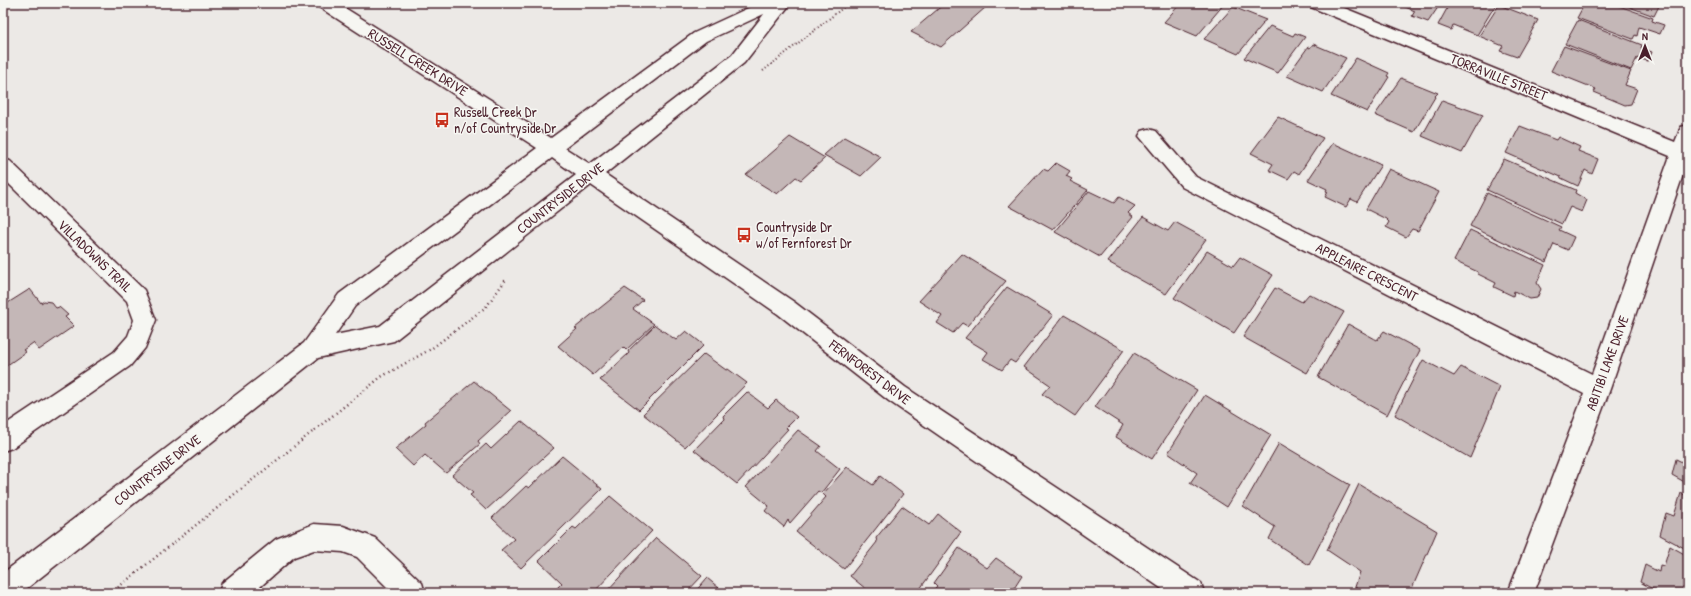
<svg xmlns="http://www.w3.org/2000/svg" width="1691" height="596" viewBox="0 0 1691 596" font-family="'Patrick Hand',sans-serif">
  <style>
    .building { fill: #c4b7b7; stroke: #4a1f2b }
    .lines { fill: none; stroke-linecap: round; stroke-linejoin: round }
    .street-casing { stroke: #4a1f2b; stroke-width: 3 }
    .secondary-casing { stroke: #4a1f2b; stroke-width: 3 }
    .path-far1 { stroke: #4a1f2b; stroke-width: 2; stroke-dasharray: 1 2.5; stroke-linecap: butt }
    .path { stroke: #4a1f2b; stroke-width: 2.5; stroke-dasharray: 1 3.5; stroke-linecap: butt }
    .street { fill: #f6f6f2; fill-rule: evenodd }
    .secondary { fill: #f6f6f2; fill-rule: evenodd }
    .labels { text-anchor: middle; stroke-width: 3; stroke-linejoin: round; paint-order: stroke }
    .street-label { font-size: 14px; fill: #4a1f2b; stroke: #f6f6f2 }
    .poi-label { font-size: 14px; fill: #4a1f2b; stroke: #f6f6f2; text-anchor: start }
  </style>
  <rect width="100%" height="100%" fill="#ece9e6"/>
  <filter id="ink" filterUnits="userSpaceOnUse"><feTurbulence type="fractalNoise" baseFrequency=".025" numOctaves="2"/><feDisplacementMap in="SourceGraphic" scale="8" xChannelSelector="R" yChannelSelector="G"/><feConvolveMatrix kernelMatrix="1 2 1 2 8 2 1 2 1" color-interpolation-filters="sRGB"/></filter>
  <g filter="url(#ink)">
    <g class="building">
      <path d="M945,3H977L986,7L941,47L911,32Z"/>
      <path d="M1181,3H1225L1197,36L1164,22Z"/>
      <path d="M1395,3H1441L1428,22L1412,16L1415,11Z"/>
      <path d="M1450,3H1493L1496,4L1477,35L1453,25L1451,30L1438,25Z"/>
      <path d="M1585,3H1611L1653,18L1652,21L1664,25L1660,34L1639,27L1637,36L1635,35L1633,39L1577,18Z"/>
      <path d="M1624,3H1665L1664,6L1660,4L1654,16L1624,5Z"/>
      <path d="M1499,5L1538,20L1517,57L1500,51L1503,46L1479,36Z"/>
      <path d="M1233,7L1266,20L1262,23L1263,24L1238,54L1204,39Z"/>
      <path d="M1578,20L1642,45L1641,48L1652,52L1648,61L1637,58L1631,70L1565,44Z"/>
      <path d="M1270,26L1293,36L1295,33L1305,37L1278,73L1244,58Z"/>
      <path d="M1313,44L1346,58L1323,92L1287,76L1308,47L1310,48Z"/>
      <path d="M1564,46L1631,71L1625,85L1637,89L1631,104L1625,105L1594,92L1596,89L1551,71Z"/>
      <path d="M1356,58L1389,73L1387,76L1389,77L1367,112L1331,96Z"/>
      <path d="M1401,78L1438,93L1434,97H1435L1414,132L1375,115Z"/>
      <path d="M1442,100L1483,115L1462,153L1422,136Z"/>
      <path d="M1278,117L1323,138L1299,174L1294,171L1288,179L1269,170L1273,164L1251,153Z"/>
      <path d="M1520,126L1556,140L1558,137L1580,147L1578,151L1598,159L1592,174L1585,170L1578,186L1561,178V177L1506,153Z"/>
      <path d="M790,137L825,158L801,180L796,177L777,194L746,175Z"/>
      <path d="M844,137L881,157L861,176L824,155Z"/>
      <path d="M1333,143L1381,165L1357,202L1351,199L1346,207L1325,197L1328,192L1326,191L1327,189L1308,180Z"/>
      <path d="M1504,159L1576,190L1575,193L1587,200L1582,212L1570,207L1562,224L1487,190Z"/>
      <path d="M1056,163L1070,171L1066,176L1072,179L1070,181L1088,190L1053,230L1009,206L1043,169L1048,171Z"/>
      <path d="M1389,169L1439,192L1418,231L1412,229L1406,237L1386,227L1389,222L1386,219L1366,209Z"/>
      <path d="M1089,191L1114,203L1119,197L1135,206L1128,213L1133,217L1100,257L1055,232Z"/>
      <path d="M1487,193L1561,227L1559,230L1574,237L1568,250L1554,244L1546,262L1470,226Z"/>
      <path d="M1143,217L1168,231L1175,222L1206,239L1166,294L1108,262Z"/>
      <path d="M1470,230L1545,265L1537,283L1541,289L1537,298L1530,299L1514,291L1513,296L1494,287L1496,283L1478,274V272L1454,261Z"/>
      <path d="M1207,251L1233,266L1240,257L1273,275L1234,333L1174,298Z"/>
      <path d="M962,254L1006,281L967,326L962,323L953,333L937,323L942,316L919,301Z"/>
      <path d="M1007,287L1053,315L1015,363L1010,360L1002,370L983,359L988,352L965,338Z"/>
      <path d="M625,288L643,300L633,309L654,324L626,350L623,347L593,375L558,346L577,329L575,328Z"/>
      <path d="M1275,288L1302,302L1309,294L1344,312L1307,373L1243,337Z"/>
      <path d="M30,289L41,303L44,301L51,302L56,308L59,307L68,315L65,317L74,326L39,350L33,343L23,350L26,352L3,368V306Z"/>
      <path d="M1064,315L1124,350L1075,416L1042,394L1050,385L1024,367Z"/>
      <path d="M1348,324L1377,340L1384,331L1420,350L1387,415L1318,377Z"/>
      <path d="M655,325L676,340L686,331L704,345L639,410L600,380L629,353L628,351Z"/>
      <path d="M1134,353L1197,390L1152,459L1116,437L1123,425L1095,407Z"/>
      <path d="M704,354L726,370L728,369L747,383L685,447L643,414Z"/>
      <path d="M1423,360L1454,376L1461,367L1500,387L1470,458L1395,415Z"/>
      <path d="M474,381L511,411L478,441L480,444L446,473L425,455L413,466L395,449L426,424L425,422Z"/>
      <path d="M747,392L768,408L776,400L797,417L786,428L788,429L737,484L694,450L724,419L723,416Z"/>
      <path d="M1205,395L1271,435L1227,507L1190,483L1197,473L1168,453Z"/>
      <path d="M521,421L554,448L486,510L470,495L473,493L452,475L486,444L491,449Z"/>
      <path d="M798,430L821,446L817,451L840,469L821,493L818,491L790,523L788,520L784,527L765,511L769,506L746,487Z"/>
      <path d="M1279,443L1350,485L1309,565L1269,539L1275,527L1243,506Z"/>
      <path d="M562,456L602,489L521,568L501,550L514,539L492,518L526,486L529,488Z"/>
      <path d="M1676,459L1688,465V484L1672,475Z"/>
      <path d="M847,467L873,485L880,476L903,494L844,569L796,532L826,497L823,494Z"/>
      <path d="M1359,484L1437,531L1410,593H1385L1382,591L1381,593H1364L1355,587L1360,572L1327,550Z"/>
      <path d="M1681,493L1688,497V550L1660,535L1666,513L1674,516Z"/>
      <path d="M610,496L652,531L593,593H552L562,583L539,561L573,527L576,529Z"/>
      <path d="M902,506L929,525L938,514L961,532L917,593H871L850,576L877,542L876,538Z"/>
      <path d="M656,538L702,576L686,593H605Z"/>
      <path d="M1670,546L1688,556V593H1660L1640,582L1645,565L1659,572L1660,565L1664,566Z"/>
      <path d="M959,548L987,568L996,558L1022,576L1011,593H931L937,586L934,583Z"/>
      <path d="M707,578L725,593H694Z"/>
    </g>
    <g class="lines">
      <defs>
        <g id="street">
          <path d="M1308,3H1332L1675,142L1681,127L1688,125V160L1610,389L1534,593H1508L1584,394L1182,187L1139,136L1142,131L1149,129L1156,131L1196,177L1592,374L1670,156L1311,7Z"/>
          <path d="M3,159L10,161L144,290L156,320L145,348L130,366L12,448L3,451V426L114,352L128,336L134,320L127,301L3,178Z"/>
          <path d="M314,524L343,526L375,538L422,583L425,593H393L357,557L343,552L314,550L294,557L253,593H219L222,583L276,539Z"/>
        </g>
        <path id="secondary" d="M316,3H337L551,138L694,33L759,3H791L744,63L605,174L794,302L905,387L1201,583L1204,593H1168L889,401L778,314L591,185L394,341L318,358L21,593H3V573L304,343L339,294L537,148L319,7ZM764,14L732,55L590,164L565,148L706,41ZM552,158L576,175L380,326L335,335L355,306Z"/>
      </defs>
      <use href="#street" class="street-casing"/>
      <use href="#secondary" class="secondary-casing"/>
      <path class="path-far1" d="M763,71L849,3"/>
      <path class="path" d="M111,593L381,377L431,349L486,307L507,278"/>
      <use href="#street" class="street"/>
      <use href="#secondary" class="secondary"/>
    </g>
  </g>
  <defs>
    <symbol id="bus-bare" viewBox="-9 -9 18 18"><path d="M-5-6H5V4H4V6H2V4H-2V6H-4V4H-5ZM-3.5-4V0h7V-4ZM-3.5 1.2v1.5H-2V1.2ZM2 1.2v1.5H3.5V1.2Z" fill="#c8321e" stroke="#f6f6f2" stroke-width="2.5" paint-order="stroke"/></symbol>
  </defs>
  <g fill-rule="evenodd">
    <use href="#bus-bare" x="431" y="109" width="22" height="22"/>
    <use href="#bus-bare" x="733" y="224" width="22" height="22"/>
  </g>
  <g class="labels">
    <g class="street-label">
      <text transform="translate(418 62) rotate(32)" y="5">RUSSELL CREEK DRIVE</text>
      <text transform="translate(1499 77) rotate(22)" y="5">TORRAVILLE STREET</text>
      <text transform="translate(560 198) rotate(-38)" y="5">COUNTRYSIDE DRIVE</text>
      <text transform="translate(95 256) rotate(44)" y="5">VILLADOWNS TRAIL</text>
      <text transform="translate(1367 272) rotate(27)" y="5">APPLEAIRE CRESCENT</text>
      <text transform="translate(1607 363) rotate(-70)" y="5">ABITIBI LAKE DRIVE</text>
      <text transform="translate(870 372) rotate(37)" y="5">FERNFOREST DRIVE</text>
      <text transform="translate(157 470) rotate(-38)" y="5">COUNTRYSIDE DRIVE</text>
    </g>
    <g class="poi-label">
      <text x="454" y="117">Russell Creek Dr<tspan x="454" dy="16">n/of Countryside Dr</tspan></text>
      <text x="756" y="232">Countryside Dr<tspan x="756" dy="16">w/of Fernforest Dr</tspan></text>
    </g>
  </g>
  <rect width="1691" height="596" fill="none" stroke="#f6f6f2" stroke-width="16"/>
  <rect x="8" y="8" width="1675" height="580" fill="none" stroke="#4a1f2b" stroke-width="1.5" filter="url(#ink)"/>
  <g transform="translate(1645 46)" stroke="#f6f6f2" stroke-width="3" paint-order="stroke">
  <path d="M0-3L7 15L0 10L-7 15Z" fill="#4a1f2b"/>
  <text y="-6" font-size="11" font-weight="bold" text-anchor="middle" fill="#4a1f2b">N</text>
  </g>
</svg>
